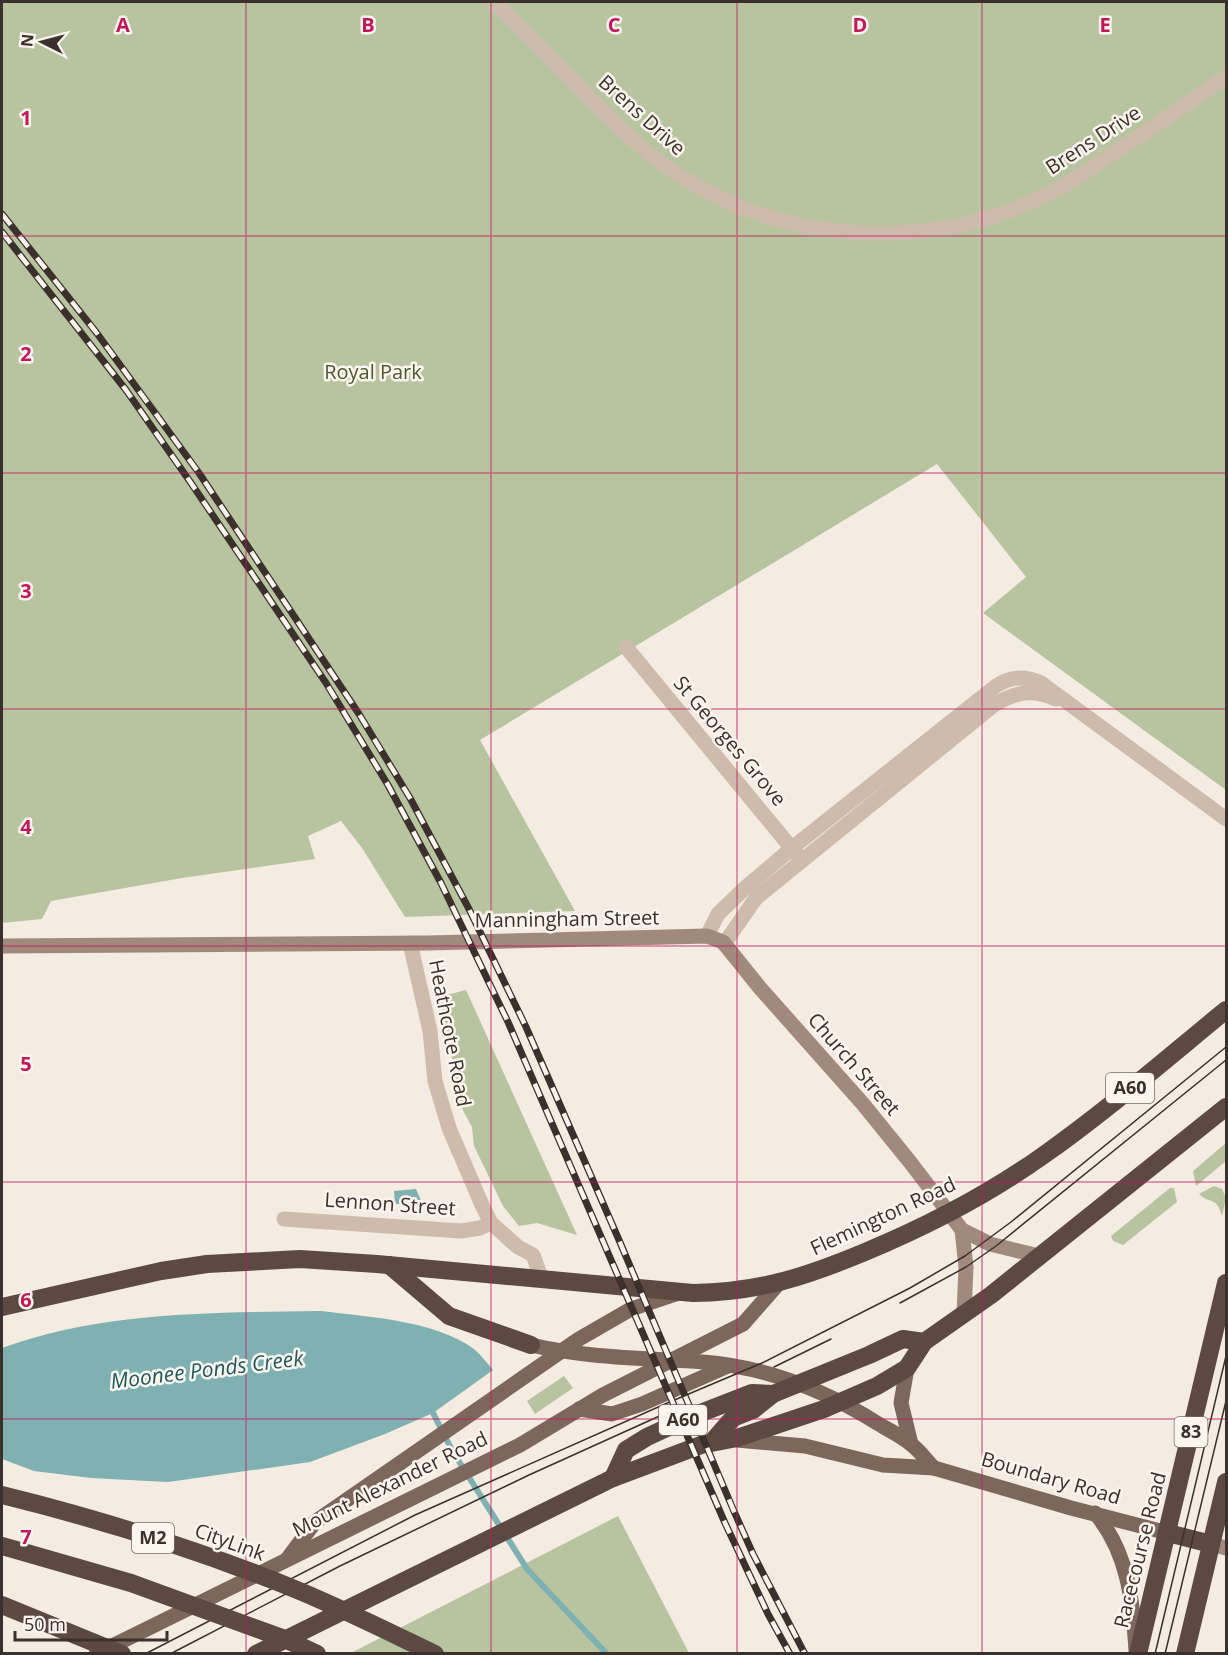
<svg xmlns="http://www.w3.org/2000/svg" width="1228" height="1655" viewBox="0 0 1228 1655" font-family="'Open Sans',sans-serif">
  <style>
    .green { fill: #b8c4a0 }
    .water { fill: #7fb0b2 }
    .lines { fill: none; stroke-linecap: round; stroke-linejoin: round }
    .stream { stroke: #7fb0b2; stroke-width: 6 }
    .street { stroke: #cdbbac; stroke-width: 15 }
    .secondary { stroke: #a18a7d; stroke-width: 15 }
    .primary { stroke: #7d675c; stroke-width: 15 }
    .highway { stroke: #5c4a42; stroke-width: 18 }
    .tram { stroke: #3b302b; stroke-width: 1.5 }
    .rail-casing { stroke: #3b302b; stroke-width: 7 }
    .rail { stroke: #fbf5ee; stroke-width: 4.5; stroke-dasharray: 14; stroke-linecap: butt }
    .highway-bridge { stroke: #5c4a42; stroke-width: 18 }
    .grid { fill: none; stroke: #c2185b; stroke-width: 1.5; stroke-opacity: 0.55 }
    .labels { text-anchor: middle; stroke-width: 5; stroke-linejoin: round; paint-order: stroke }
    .shield { fill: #fbf5ee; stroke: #756b66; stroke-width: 1.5 }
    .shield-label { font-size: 18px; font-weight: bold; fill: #3b302b }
    .street-label { font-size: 20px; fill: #3b302b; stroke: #fbf5ee }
    .park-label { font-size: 20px; fill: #4a5a2e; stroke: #fbf5ee }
    .water-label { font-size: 21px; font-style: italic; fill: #1f5a5e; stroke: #fbf5ee }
    .grid-label { font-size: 20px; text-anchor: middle; font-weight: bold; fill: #c2185b; stroke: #fbf5ee; stroke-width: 5; stroke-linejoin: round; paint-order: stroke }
  </style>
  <rect width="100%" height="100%" fill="#f4ebe1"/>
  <g class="green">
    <path d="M2,2H1226V790L983,613L1026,577L937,464L480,740L575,911L405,917L362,848L341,821L308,836L315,859L182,878L51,901L42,919L2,923Z"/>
    <path d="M466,990L577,1235L537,1223L519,1226L503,1206L474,1146L472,1127L453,1092L452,1058L439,997Z"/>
    <path d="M1226,1143V1161L1196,1186L1193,1171Z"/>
    <path d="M1214,1186L1222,1189L1226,1198L1222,1216C1216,1195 1210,1205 1199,1194Z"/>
    <path d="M1170,1188H1174L1177,1202L1123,1245L1113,1241L1111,1236Z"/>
    <path d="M564,1376L573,1388L535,1414L527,1401Z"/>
    <path d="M618,1516L689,1653L349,1654Z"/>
  </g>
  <g class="water">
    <path d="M416,1189L422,1203L395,1204L394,1191Z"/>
    <path d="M321,1311C368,1317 434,1320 474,1349C481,1355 487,1363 493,1370L433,1413L385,1434L310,1462L168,1482L91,1478L34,1471L2,1459V1348C105,1311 212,1313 321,1311Z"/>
  </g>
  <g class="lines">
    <path class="stream" d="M428,1409L433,1413L453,1452L527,1569L607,1654"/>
    <g class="street">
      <path d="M494,2C527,33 558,66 590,98C614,122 637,146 664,165C774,244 923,255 1044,196C1073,182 1098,163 1125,146C1159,123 1193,100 1226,77"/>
      <path d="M626,647L798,856"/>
      <path d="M707,936L718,914L745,888L792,848L996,686C1010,676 1026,676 1041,683L1226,819"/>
      <path d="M410,943L430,1031L435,1081L449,1128L482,1205L491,1223L518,1247L533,1255L542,1280"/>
      <path d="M724,944L756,898L994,705C1016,692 1032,688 1056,699"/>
      <path d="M284,1219L461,1231L480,1228L491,1223"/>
    </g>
    <g class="secondary">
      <path d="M2,946L427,943L707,936L723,942L760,988L863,1104L910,1162L962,1230L990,1244L1039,1256"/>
      <path d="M962,1230L966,1267L964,1314"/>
      <path d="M1211,1544L1226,1548"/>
    </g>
    <g class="primary">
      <path d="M531,1345C587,1358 645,1358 703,1362C766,1367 823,1389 877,1423C888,1430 902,1436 912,1445C920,1451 926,1460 934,1468"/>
      <path d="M907,1368L901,1403L911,1444"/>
      <path d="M579,1409L612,1414L642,1404L728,1366"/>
      <path d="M737,1440L805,1446L883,1465L934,1468L1071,1508L1168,1533"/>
      <path d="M1095,1513C1128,1552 1133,1601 1136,1651"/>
      <path d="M288,1558L315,1522L579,1339L631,1309L679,1293"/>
      <path d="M96,1654L520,1445L603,1395L743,1324L779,1283"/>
    </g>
    <g class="highway">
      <path d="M389,1265L449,1316L531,1345"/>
      <path d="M2,1307L161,1271L207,1264L300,1259L377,1264L693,1293C759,1292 805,1277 865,1252C925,1227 987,1195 1041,1157C1105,1112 1165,1060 1226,1010"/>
      <path d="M712,1442L733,1418L753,1410L773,1394L869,1355L903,1339L924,1342"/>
      <path d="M613,1478L626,1450L647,1437L688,1418L752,1393L773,1394"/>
      <path d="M1168,1533L1211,1544"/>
      <path d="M2,1605L122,1654"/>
      <path d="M285,1639L317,1654"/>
      <path d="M256,1654L613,1478L701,1445L737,1438L824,1409L877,1386L907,1368L924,1342L991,1295L1226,1107"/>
      <path d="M1138,1654L1226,1283"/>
      <path d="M1185,1654L1226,1482"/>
    </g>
    <g class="tram">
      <path d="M900,1303L966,1267L996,1246L1226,1060"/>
      <path d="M774,1367L831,1339"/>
      <path d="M145,1654L415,1515L665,1404L762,1363L910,1288L965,1256L1011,1222L1226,1047"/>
      <path d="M170,1654L340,1566L529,1475L675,1409"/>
      <path d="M1155,1654L1226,1356"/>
      <path d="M1165,1654L1226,1401"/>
    </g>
    <defs>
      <g id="rail">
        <path d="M2,214L96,332L199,473L359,714L410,798L469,909L526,1027L619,1240L733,1509L753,1554L805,1654"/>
        <path d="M2,232L126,390L191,483L326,683L388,785L441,883L508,1022L725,1523L768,1614L790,1654"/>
      </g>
    </defs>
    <use href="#rail" class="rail-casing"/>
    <use href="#rail" class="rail"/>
    <g class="highway-bridge">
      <path d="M2,1495C103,1520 205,1552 302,1592C347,1611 391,1633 435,1654"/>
      <path d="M2,1546L131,1583L285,1639"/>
    </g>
  </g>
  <path class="grid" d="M246,2V1654M491,2V1654M737,2V1654M982,2V1654M2,236H1226M2,473H1226M2,709H1226M2,946H1226M2,1182H1226M2,1419H1226"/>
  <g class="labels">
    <g class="shield">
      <rect x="1106" y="1073" width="48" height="30" rx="4.5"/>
      <rect x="659" y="1405" width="48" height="30" rx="4.5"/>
      <rect x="1174.5" y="1417" width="33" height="30" rx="4.5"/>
      <rect x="132" y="1523" width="42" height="30" rx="4.5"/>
    </g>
    <g class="shield-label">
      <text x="1130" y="1094">A60</text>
      <text x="683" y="1426">A60</text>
      <text x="1191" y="1438">83</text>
      <text x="153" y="1544">M2</text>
    </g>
    <g class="street-label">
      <text transform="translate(642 115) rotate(42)" y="7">Brens Drive</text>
      <text transform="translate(1093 140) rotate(-33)" y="7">Brens Drive</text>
      <text transform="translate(730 741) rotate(50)" y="7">St Georges Grove</text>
      <text transform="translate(567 919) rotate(-1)" y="7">Manningham Street</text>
      <text transform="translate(450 1033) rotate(79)" y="7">Heathcote Road</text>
      <text transform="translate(854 1064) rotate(49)" y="7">Church Street</text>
      <text transform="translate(390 1204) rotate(4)" y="7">Lennon Street</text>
      <text transform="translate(883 1216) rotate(-25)" y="7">Flemington Road</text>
      <text transform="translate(1051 1478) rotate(16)" y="7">Boundary Road</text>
      <text transform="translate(390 1484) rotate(-26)" y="7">Mount Alexander Road</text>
      <text transform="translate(230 1542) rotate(20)" y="7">CityLink</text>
      <text transform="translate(1140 1550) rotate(-76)" y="7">Racecourse Road</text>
    </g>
    <g class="park-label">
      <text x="373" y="379">Royal Park</text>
    </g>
    <g class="water-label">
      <text transform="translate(207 1370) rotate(-7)" y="7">Moonee Ponds Creek</text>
    </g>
  </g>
  <g class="grid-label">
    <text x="123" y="32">A</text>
    <text x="368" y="32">B</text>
    <text x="614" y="32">C</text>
    <text x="860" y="32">D</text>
    <text x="1105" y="32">E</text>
    <text x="26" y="125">1</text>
    <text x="26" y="361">2</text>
    <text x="26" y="598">3</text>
    <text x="26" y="834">4</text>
    <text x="26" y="1071">5</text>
    <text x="26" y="1307">6</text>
    <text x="26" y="1544">7</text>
  </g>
  <rect width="1228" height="1655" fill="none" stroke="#3b302b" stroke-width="6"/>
  <g transform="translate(42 42) rotate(276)" stroke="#fbf5ee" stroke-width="4.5" paint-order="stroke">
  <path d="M0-4.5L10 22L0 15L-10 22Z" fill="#3b302b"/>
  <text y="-9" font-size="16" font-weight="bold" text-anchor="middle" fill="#3b302b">N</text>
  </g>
  <path d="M15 1631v9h152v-9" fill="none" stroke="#3b302b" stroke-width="3"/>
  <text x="24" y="1631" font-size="18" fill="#3b302b" stroke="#fbf5ee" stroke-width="4.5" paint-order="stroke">50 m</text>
</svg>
